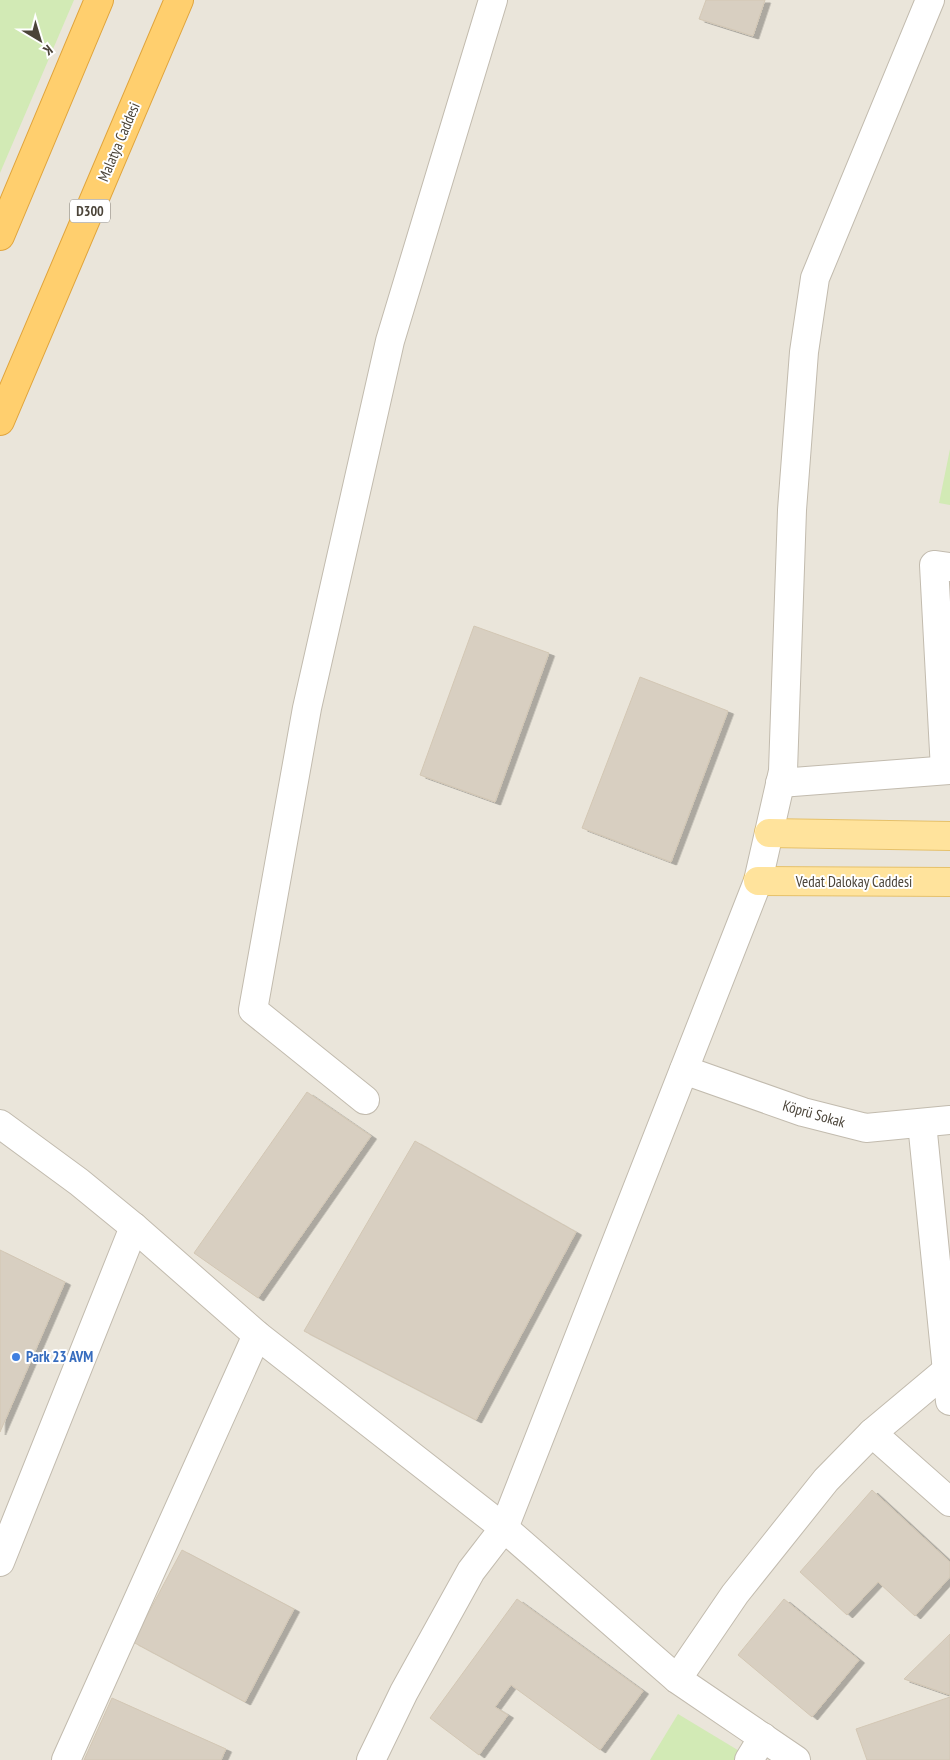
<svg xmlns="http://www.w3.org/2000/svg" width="950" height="1760" viewBox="0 0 950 1760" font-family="'PT Sans Narrow',sans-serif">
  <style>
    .residential { fill: #eae5da }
    .green { fill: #d2eab5 }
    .building { fill: #d8cfc1; stroke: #d3c7b4; filter: url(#shadow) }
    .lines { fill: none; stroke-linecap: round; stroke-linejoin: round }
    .minor-casing { stroke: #c2bbae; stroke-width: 30 }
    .major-casing { stroke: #e6c16a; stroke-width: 30 }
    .highway-casing { stroke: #e0a43c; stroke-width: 30 }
    .minor { stroke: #fff; stroke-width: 28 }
    .major { stroke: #ffe39c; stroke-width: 28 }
    .highway { stroke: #ffcf6e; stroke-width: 28 }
    .shop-dot { fill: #3f7fe0; stroke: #fff; stroke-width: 2 }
    .labels { text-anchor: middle; stroke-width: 4; stroke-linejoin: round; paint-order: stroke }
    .shield { fill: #fff; stroke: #817c74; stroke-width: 1 }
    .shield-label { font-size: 14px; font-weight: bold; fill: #4b4439 }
    .street-label { font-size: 15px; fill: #4b4439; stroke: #fff }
    .shop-label { font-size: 15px; font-weight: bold; fill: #366cbe; stroke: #fff; text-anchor: start }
  </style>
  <defs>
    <filter id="shadow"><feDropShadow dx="5.5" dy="3" stdDeviation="0" flood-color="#0004"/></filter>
  </defs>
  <rect width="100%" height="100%" fill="#f6f3ec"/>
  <rect class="residential" x="0" y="0" width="950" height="1760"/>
  <g class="green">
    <path d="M0,0H74L0,173Z"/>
    <path d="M950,449V505L939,503Z"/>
    <path d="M678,1714L741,1752L736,1760H650Z"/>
  </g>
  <g class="building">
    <path d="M706,0H765L753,36L699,19Z"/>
    <path d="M474,626L549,653L495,802L420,775Z"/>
    <path d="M640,677L728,711L671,862L582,828Z"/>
    <path d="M307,1092L371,1136L258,1298L194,1253Z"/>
    <path d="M415,1141L576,1232L476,1420L304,1331Z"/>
    <path d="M0,1250L65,1282L0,1432Z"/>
    <path d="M872,1490L950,1562V1577L915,1616L878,1582L847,1615L800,1572Z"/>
    <path d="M182,1550L294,1609L245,1702L133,1642Z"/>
    <path d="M517,1599L643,1691L600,1750L511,1685L495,1707L508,1715L479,1755L430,1718Z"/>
    <path d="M784,1599L859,1660L812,1717L738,1655Z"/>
    <path d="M950,1634V1695L904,1679Z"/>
    <path d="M950,1697V1760H867L856,1729Z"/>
    <path d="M112,1698L226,1749L221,1760H84Z"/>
  </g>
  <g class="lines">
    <defs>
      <g id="minor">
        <path d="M945,770L934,565L950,567"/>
        <path d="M780,783L950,770"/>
        <path d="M684,1070L803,1112L866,1128L950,1120"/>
        <path d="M365,1100L253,1010L307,708L390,341L493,0"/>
        <path d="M922,1123L950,1401"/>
        <path d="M0,1124L79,1182L134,1227L257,1335L504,1528L677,1679L796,1760"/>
        <path d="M872,1433L950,1502"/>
        <path d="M0,1562L134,1227"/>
        <path d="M677,1679L735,1594L826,1480L872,1433L946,1371"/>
        <path d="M66,1760L257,1335"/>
        <path d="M371,1760L404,1692L471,1571L504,1528L758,881L783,771L792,510L804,352L815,278L930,0"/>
        <path d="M749,1760L763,1737"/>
      </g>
      <g id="major">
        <path d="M769,833L950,836"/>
        <path d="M758,881L950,882"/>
      </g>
      <g id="highway">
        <path d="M0,236L99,0"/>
        <path d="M0,421L179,0"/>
      </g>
    </defs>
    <use href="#minor" class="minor-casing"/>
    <use href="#major" class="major-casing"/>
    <use href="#highway" class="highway-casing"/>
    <use href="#minor" class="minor"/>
    <use href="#major" class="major"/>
    <use href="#highway" class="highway"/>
  </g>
  <circle class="shop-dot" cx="16" cy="1357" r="5"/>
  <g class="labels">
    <rect class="shield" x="70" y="199.5" width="40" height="23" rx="4"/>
    <g class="shield-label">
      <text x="90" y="216">D300</text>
    </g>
    <g class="street-label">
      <text transform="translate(119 142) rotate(-67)" y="5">Malatya Caddesi</text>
      <text x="854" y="887">Vedat Dalokay Caddesi</text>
      <text transform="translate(814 1114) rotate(16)" y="5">Köprü Sokak</text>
    </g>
    <g class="shop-label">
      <text x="26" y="1362">Park 23 AVM</text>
    </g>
  </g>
  <g transform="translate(40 40) rotate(142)" stroke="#ffffff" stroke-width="4" paint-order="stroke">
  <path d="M0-4L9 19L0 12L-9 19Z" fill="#4b4439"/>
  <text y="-8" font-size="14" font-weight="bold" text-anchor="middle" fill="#4b4439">K</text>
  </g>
</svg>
